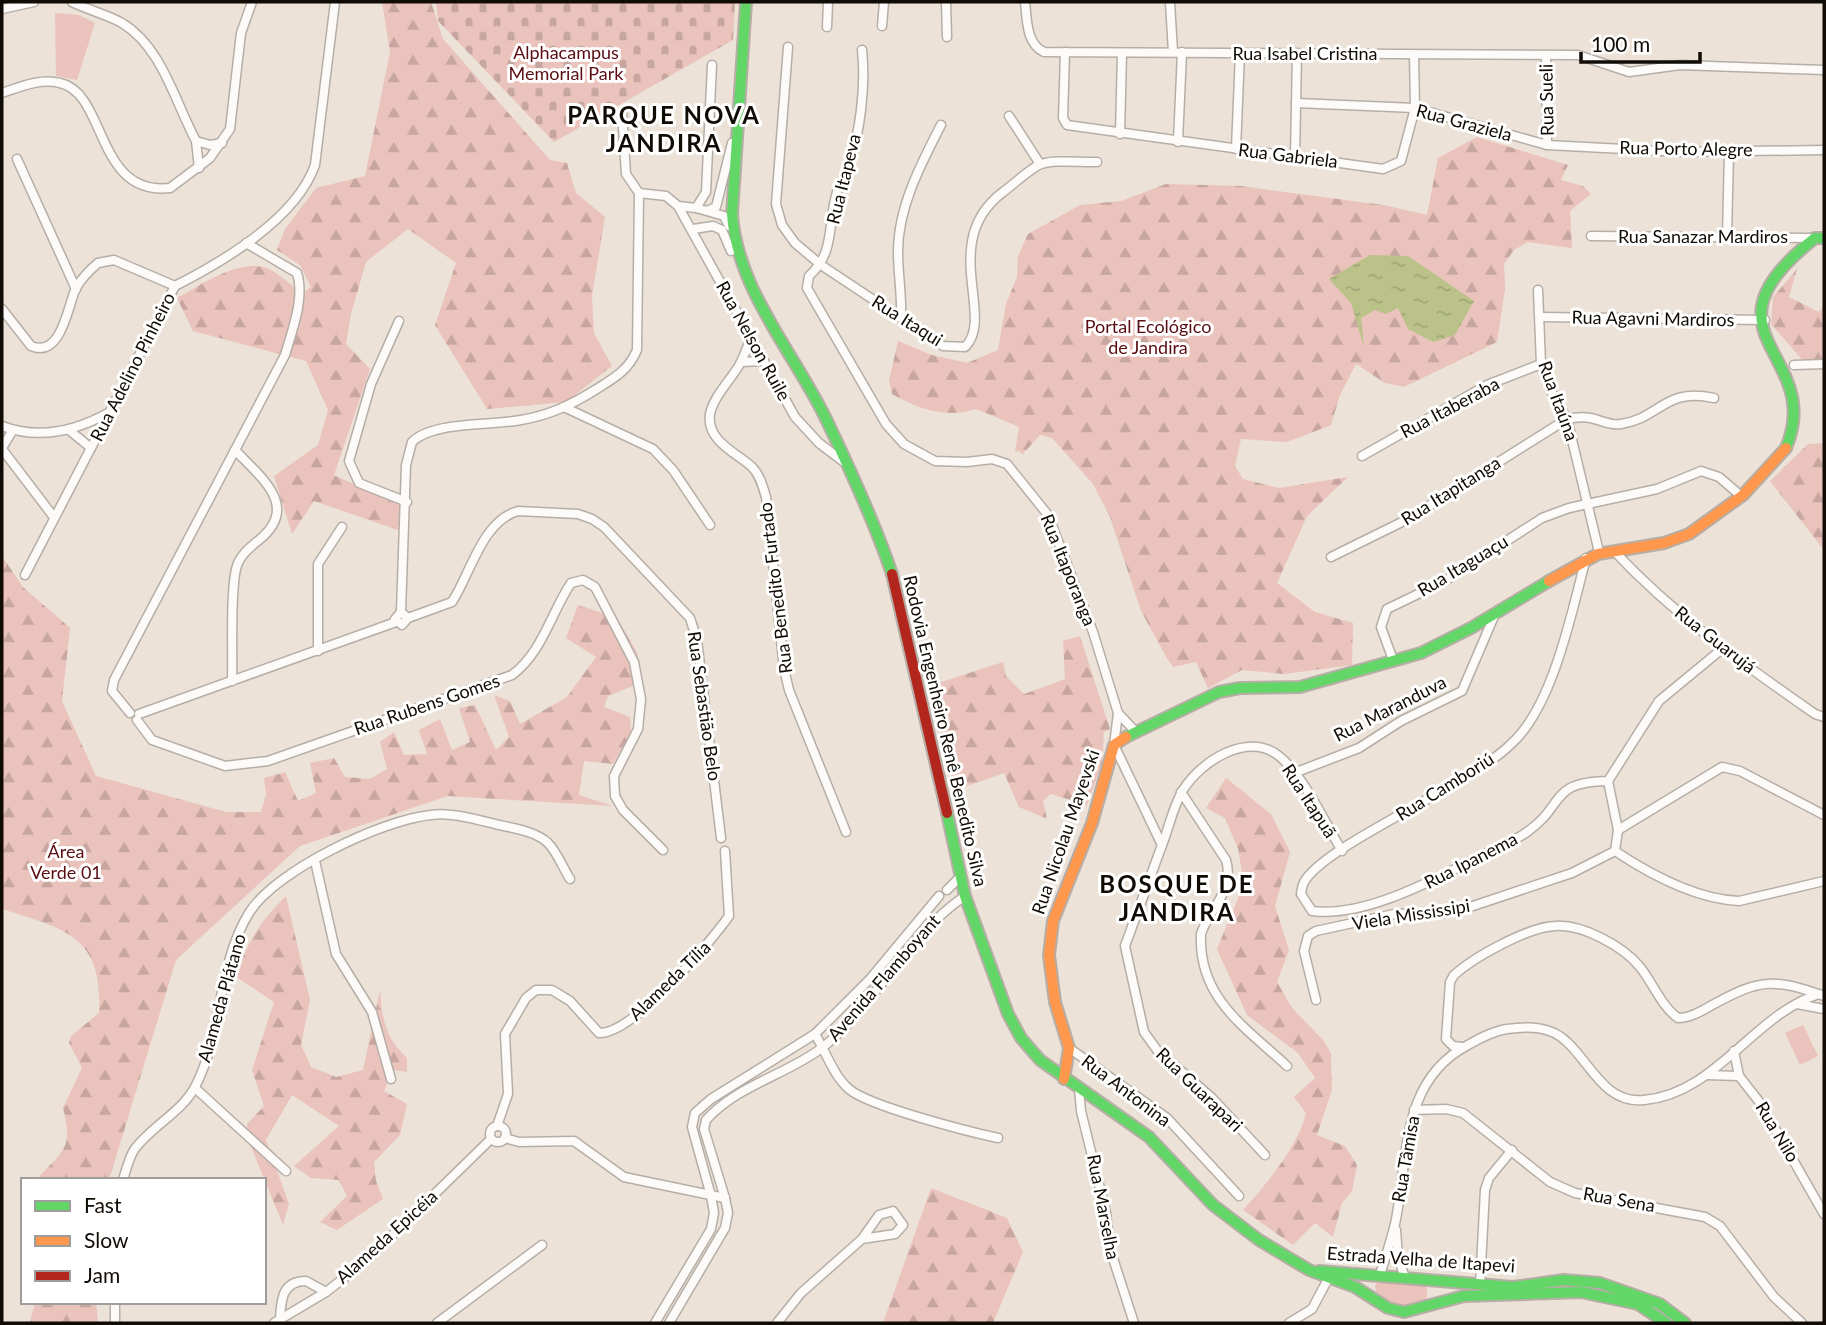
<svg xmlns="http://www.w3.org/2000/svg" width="1826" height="1325" viewBox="0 0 1826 1325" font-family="Lato,sans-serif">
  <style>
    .green { fill: #eac3bc }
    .forest { fill: url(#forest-firs) }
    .cemetery { fill: url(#cemetery-stones) }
    .water { fill: url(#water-ripples) }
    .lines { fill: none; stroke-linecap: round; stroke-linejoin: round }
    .street-casing { stroke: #b6aea6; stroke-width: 11 }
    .fast-casing { stroke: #b6aea6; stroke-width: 14 }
    .slow-casing { stroke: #b6aea6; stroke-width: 14 }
    .jam-casing { stroke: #b6aea6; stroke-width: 14 }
    .street { stroke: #fcfbf9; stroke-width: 8 }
    .fast { stroke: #63d668; stroke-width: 10 }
    .slow { stroke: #ff974d; stroke-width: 10 }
    .jam { stroke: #b3261e; stroke-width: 10 }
    .labels { text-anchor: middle; stroke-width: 6; stroke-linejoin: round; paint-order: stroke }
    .park-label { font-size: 18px; fill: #590d11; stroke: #fff }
    .street-label { font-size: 18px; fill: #100b05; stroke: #fff }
    .district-label { font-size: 24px; font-weight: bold; letter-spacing: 2px; fill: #100b05; stroke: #fff }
  </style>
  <defs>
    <pattern id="forest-firs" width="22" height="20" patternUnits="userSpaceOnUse" patternTransform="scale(1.75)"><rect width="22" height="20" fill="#eac3bc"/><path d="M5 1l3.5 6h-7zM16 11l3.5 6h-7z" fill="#c8a6a0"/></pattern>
    <pattern id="cemetery-stones" width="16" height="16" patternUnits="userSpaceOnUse" patternTransform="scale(1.75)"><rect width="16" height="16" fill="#eac3bc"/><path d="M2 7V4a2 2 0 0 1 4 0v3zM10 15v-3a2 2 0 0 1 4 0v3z" fill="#c8a6a0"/></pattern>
    <pattern id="water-ripples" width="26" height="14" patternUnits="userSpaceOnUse" patternTransform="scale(1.75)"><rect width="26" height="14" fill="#bac289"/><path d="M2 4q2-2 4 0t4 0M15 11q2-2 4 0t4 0" fill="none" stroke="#9fa575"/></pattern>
  </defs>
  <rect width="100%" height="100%" fill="#ece2d7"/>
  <g class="green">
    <path d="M55,13L79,15L95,23L77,80L56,76Z"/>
    <path d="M1803,1025L1818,1056L1800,1065L1785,1033Z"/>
    <path d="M1379,1280L1420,1283L1427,1288V1297C1415,1314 1392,1304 1377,1297L1375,1285Z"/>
  </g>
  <g class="forest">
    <path d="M382,2H431L443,39L550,160L567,163L576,193L605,217L592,296L594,333L612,366L566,402L487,409L435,325L456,263L408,229L366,262L351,314L346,344L370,369L334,475L401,506L398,530L314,501L292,534L274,476L318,445L328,410L306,361L193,331L177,298C200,285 244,255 271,270C282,276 292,286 302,294L311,287L300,265L277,250L285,229L316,188L365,176L390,52Z"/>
    <path d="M1477,137L1568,165L1561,180L1583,186L1591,194L1570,211L1572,248L1528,242L1514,250L1504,264L1505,288L1497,342L1404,387L1385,383L1356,364L1340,395L1331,425L1287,442L1241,439L1235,466L1243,479L1279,488L1348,477L1307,516L1277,583L1315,612L1353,623L1352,665L1284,674L1242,670L1208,688L1196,662L1173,667L1168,660L1141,611L1110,517L1093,484L1052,438L1040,435L1022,455L1020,451L1015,452L1019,427L976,409C947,419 918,409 892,394L889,381L898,341L932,355L967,363L998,350L1006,304L1017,277L1018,256L1028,234L1080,205L1121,201L1166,184L1241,186L1383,205L1427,215L1438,158Z"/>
    <path d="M1797,269L1789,297L1819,312L1824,305V361L1804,362L1771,324L1773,297Z"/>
    <path d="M1824,443V550L1770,481L1808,444Z"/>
    <path d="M2,556L23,587L70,628L62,701L96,776L226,812H261L266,794L264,778L285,772L298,801L316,793L310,763L334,758L345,777L370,779L387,769L380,742L394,732L404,755L427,754L419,730L440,719L452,750L470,742L459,708L475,705L496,750L509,737L494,695L510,701L520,724L567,697L596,657L566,638L578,605L617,618L638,654L635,685L608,696L604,707L630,717L631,733L613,764L584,761L579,795L613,806L448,796L300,846L176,960L109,1180H36C62,1151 74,1150 63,1108L82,1068L69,1043L71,1036L99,1013C103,935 65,929 2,909Z"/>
    <path d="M1080,636L1110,729L1104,732L1102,764L1087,805L1051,794L1043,801L1047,819L1019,807L1004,773L956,790L929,686L1003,662L1006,676L1024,694L1065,679L1063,641Z"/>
    <path d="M1226,778L1271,814L1290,852L1275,906L1289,950L1277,982L1292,1008L1324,1041L1331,1054L1332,1090L1317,1135L1345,1146L1357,1165L1352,1191L1342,1203L1333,1237L1315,1223L1293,1245L1243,1210C1266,1185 1299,1145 1306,1113L1294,1097L1315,1078L1298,1053L1247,1015L1217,949L1244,884L1238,849L1225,818L1206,808Z"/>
    <path d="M286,896L310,1000L301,1045L311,1067L336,1077L363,1070L380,990C382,1019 385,1037 407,1058V1072L393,1070L384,1091L407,1104L400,1135L374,1162L376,1181L383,1199L337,1230L320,1222L347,1196L339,1180L311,1178L294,1166L339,1126L292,1095L266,1140L289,1204L283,1225L247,1137V1124L264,1106L252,1070L274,1002L235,976C248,942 260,921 286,896Z"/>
    <path d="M931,1188L1007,1218L1023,1252L993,1323H883Z"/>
    <path d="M35,1302H96L98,1323H30Z"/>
  </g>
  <path class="cemetery" d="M436,2H735L733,40L554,142L438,21Z"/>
  <path class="water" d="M1370,255L1408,256L1474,301L1455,335L1433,342L1408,329L1398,308L1386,314L1375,310L1361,318L1364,347L1351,303L1329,279Z"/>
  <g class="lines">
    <defs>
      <g id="street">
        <path d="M72,2C88,10 106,14 122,23C162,47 175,102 196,141L210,145L222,143"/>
        <path d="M946,2L947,37"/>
        <path d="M1025,2C1027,19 1026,44 1044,52L1578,55L1629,72L1680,65L1824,70"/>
        <path d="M1170,2L1173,52"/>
        <path d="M2,9L34,2"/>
        <path d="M882,26L884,2"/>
        <path d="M827,27L828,2"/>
        <path d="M788,47L776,204L782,225L795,243L821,265L943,346L965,347C996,317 938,241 1003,192C1014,184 1025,173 1037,166C1051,158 1081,163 1097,162"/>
        <path d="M862,50C866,87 860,131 849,167C846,176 840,183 837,192C827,223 836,252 809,276L807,288L886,424L904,444L935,461L967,462L992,459L1007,464L1048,515L1093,632L1118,713L1114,745L1162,845L1125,946L1144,1032L1157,1050L1212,1098L1265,1155"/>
        <path d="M1065,52L1063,118L1067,125L1383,169L1401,161L1415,108L1414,55"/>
        <path d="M1546,55L1547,145"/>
        <path d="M2,93C20,87 40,78 60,83C107,93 95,196 170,188L210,158L230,129L241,33L252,2"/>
        <path d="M1296,103L1415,108L1547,145L1682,152L1824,150"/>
        <path d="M1009,116L1040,164"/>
        <path d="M1120,134L1122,53"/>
        <path d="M196,141L199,168"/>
        <path d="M1178,142L1182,52"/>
        <path d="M1236,149L1240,53"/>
        <path d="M1295,157L1297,53"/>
        <path d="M17,159L76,289"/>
        <path d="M639,193L666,196L678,206L795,417L819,443L844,462"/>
        <path d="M678,206L696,208L706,192L712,65"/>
        <path d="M696,208L707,211L716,207L732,143"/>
        <path d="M707,211L724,216L729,226"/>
        <path d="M693,229L713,226L722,230L731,251"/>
        <path d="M1591,236L1815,238"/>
        <path d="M1727,237L1729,151"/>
        <path d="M1538,290L1541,364L1551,391L1567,419L1599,552"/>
        <path d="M2,309L31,346C62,359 68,304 76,288C81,279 91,269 98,263L114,260L175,286"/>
        <path d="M901,317C902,295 898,274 898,252C898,207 921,164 941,125"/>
        <path d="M1540,317L1765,320"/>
        <path d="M399,321L371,384L349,461L359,483L407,502"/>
        <path d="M751,337C748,345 745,354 741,362C732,379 714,395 710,414C706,441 737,453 752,467C760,475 763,487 766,497L784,669L789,690L846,832"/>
        <path d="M741,362L764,361"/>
        <path d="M1794,365L1824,364"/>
        <path d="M566,408L653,449L673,470L710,525"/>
        <path d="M2,426C39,440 76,431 110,412"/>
        <path d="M69,430L91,448"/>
        <path d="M2,448L13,430"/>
        <path d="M2,449L53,516"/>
        <path d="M1362,456L1487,385L1541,364"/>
        <path d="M1614,551C1674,615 1743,664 1815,714L1824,717"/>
        <path d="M1331,557L1408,519L1567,419C1595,412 1604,427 1621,424C1661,418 1664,387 1714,398"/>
        <path d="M1586,558C1572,611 1553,707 1511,744C1494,761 1470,773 1449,786C1415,809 1328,849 1306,879C1302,884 1302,888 1301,894L1312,911C1364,918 1433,880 1479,857C1495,849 1513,842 1527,832C1566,805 1548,782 1608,781L1659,701L1722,649"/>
        <path d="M25,575L175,286C224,261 296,219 315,165L335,2"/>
        <path d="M401,612L406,465L412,442C433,421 491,426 521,420C550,415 571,405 595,390C614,378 628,371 637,350L639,193L626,174L622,112"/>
        <path d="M408,618L401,612L395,619L402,625L408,618L452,602C471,573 482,521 518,511L578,514L592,519L604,527L690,618L697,640L721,838"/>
        <path d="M318,651V564L342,527"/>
        <path d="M1393,660L1381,627L1387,609L1445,581L1542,518L1569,508L1657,489L1701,471L1719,477L1741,496"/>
        <path d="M232,681C233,651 230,596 236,569C239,556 249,548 259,540C301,506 260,477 235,450"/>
        <path d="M130,713L112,691L114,680L285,355C292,331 305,298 297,273L246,243"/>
        <path d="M1118,713L1135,731"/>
        <path d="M139,714L396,622"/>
        <path d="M137,720L152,740L225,766L268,761L512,675C542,653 551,613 571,583L583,580L595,587L634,662L641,699L638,729L614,776L615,796L623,810L663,850"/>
        <path d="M1294,773L1359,748L1401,721L1462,691L1495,614"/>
        <path d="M1608,781L1618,830L1615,851"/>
        <path d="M1181,792L1226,860C1235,892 1210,906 1201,934C1198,998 1245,1027 1287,1066"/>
        <path d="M1618,830L1722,767L1740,771L1824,815"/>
        <path d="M1162,845C1169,828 1173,806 1183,790C1201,761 1248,731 1279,756C1304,776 1325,823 1342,851"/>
        <path d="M1615,851C1651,875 1695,899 1739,901L1824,881"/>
        <path d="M315,861L336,954L372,1012L391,1079"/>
        <path d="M947,890L960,877"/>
        <path d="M1316,1000L1304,951L1308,936L1316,931L1394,914L1445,913L1473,906L1572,873L1615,851"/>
        <path d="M1797,1004L1824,1009"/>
        <path d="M815,1034C826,1052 833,1075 849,1089C868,1106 970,1132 998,1138"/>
        <path d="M1462,1047L1453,1046L1446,1039L1450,982L1454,975C1474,957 1528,927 1555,926C1582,924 1623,946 1640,967C1653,983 1661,1006 1678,1018C1691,1018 1703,1010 1714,1004C1760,979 1774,978 1824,996"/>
        <path d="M1069,1048L1167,1118L1239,1196"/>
        <path d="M1734,1051L1739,1076L1761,1104L1824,1214"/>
        <path d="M1707,1075L1739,1076"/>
        <path d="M195,1088L286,1171"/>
        <path d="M1079,1088L1081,1111L1106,1213L1110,1249L1134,1323"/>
        <path d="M1414,1110L1446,1109L1463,1113L1550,1182L1575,1193L1705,1217L1720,1226L1774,1297L1802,1323"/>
        <circle cx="498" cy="1134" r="8"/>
        <path d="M497,1126L508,1094L505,1034L526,998L536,990H552L570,1001L599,1033C633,1034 709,944 729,916L725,851"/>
        <path d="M505,1138L519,1142L574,1141L624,1177L725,1198"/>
        <path d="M123,1180C126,1170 129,1158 134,1150C151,1126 183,1112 196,1085C223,1032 217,965 249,913C275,871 381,820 431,815C453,812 478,820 499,825C514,828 537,832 548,843C557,852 563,868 570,879"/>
        <path d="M1396,1230L1398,1257L1405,1278"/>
        <path d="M1380,1275C1385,1258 1391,1241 1395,1224C1409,1159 1399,1081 1468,1045C1480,1038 1493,1031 1507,1029C1529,1026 1551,1026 1567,1042C1591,1064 1605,1104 1644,1100C1716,1094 1754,1014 1819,994"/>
        <path d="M1480,1285L1485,1190L1489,1178L1512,1150"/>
        <path d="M115,1302V1323"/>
        <path d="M280,1319C281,1300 282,1281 306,1281L326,1292"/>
        <path d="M274,1323L326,1292L366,1261L491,1139"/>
        <path d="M437,1323L542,1245"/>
        <path d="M655,1323L711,1229L714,1213L711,1196L692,1127L695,1113L711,1099L815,1034L870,979L939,896"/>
        <path d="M669,1323L725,1228L728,1213L725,1198L704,1129L706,1120C737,1085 787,1075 823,1047C877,1004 906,936 965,896"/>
        <path d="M777,1323L801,1293L862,1239L879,1215L893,1211L903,1225L895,1234L862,1239"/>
        <path d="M1289,1323L1312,1309L1328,1279"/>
      </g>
      <g id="fast">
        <path d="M746,2L732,214C737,290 795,354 827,421C849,467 876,526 892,574"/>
        <path d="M1786,448C1826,353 1691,335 1815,238H1824"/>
        <path d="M1126,737L1219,692L1240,688L1300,687L1421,653L1471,628L1549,581"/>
        <path d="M947,813L965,896L1008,1014L1021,1038L1040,1060L1149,1137L1213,1205L1259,1240L1309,1270L1355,1287L1388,1308L1404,1312L1464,1296L1581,1292L1638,1304L1666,1323"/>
        <path d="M1319,1271L1513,1287L1564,1280L1600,1283L1660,1304L1685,1323"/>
      </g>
      <g id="slow">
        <path d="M1549,581L1598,554L1664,543L1689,534L1743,495L1786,448"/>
        <path d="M1064,1079L1069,1048L1055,1002L1049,955L1053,921L1092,823L1114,745L1126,737"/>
      </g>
      <path id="jam" d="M892,574L947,813"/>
    </defs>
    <use href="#street" class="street-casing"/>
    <use href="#fast" class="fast-casing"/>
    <use href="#slow" class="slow-casing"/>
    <use href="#jam" class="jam-casing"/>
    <use href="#street" class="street"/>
    <use href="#fast" class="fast"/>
    <use href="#slow" class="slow"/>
    <use href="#jam" class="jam"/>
  </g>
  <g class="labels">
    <g class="park-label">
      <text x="566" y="59">Alphacampus<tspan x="566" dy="21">Memorial Park</tspan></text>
      <text x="1148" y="333">Portal Ecológico<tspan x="1148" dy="21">de Jandira</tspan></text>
      <text x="66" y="858">Área<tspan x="66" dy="21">Verde 01</tspan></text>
    </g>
    <g class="street-label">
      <text x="1305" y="60">Rua Isabel Cristina</text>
      <text transform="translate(1547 100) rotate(-91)" y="6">Rua Sueli</text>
      <text transform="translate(1464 123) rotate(15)" y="6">Rua Graziela</text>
      <text transform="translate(1686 149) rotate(1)" y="6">Rua Porto Alegre</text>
      <text transform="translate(1288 156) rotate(7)" y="6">Rua Gabriela</text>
      <text transform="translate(844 179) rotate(-76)" y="6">Rua Itapeva</text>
      <text x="1703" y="243">Rua Sanazar Mardiros</text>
      <text transform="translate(1653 319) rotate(1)" y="6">Rua Agavni Mardiros</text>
      <text transform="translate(907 321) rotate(32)" y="6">Rua Itaqui</text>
      <text transform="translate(753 341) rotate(61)" y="6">Rua Nelson Ruile</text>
      <text transform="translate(133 367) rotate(-63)" y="6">Rua Adelino Pinheiro</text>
      <text transform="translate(1558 401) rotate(70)" y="6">Rua Itaúna</text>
      <text transform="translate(1450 408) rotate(-28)" y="6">Rua Itaberaba</text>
      <text transform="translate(1451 491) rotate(-32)" y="6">Rua Itapitanga</text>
      <text transform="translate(1463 566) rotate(-31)" y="6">Rua Itaguaçu</text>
      <text transform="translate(1068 570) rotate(68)" y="6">Rua Itaporanga</text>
      <text transform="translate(776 588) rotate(-97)" y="6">Rua Benedito Furtado</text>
      <text transform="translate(1715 640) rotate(38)" y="6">Rua Guarujá</text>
      <text transform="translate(427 705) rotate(-19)" y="6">Rua Rubens Gomes</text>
      <text transform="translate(704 706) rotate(82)" y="6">Rua Sebastião Belo</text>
      <text transform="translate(1390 709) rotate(-27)" y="6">Rua Maranduva</text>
      <text transform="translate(945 731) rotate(77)" y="6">Rodovia Engenheiro Renê Benedito Silva</text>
      <text transform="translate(1445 787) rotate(-32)" y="6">Rua Camboriú</text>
      <text transform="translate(1309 801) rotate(57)" y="6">Rua Itapuã</text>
      <text transform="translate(1066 832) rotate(-71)" y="6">Rua Nicolau Mayevski</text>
      <text transform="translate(1471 861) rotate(-27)" y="6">Rua Ipanema</text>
      <text transform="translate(1411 915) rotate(-9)" y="6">Viela Mississipi</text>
      <text transform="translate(884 978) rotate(-49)" y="6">Avenida Flamboyant</text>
      <text transform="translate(670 981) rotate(-44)" y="6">Alameda Tília</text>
      <text transform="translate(222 998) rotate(-74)" y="6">Alameda Plátano</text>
      <text transform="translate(1199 1090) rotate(44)" y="6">Rua Guarapari</text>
      <text transform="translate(1126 1091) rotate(37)" y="6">Rua Antonina</text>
      <text transform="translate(1777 1132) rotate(59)" y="6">Rua Nilo</text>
      <text transform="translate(1406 1159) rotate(-80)" y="6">Rua Tâmisa</text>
      <text transform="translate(1619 1200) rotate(10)" y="6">Rua Sena</text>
      <text transform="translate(1103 1207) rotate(79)" y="6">Rua Marselha</text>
      <text transform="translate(387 1237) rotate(-42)" y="6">Alameda Epicéia</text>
      <text transform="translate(1421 1260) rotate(4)" y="6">Estrada Velha de Itapevi</text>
    </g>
    <g class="district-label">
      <text x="664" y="124">PARQUE NOVA<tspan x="664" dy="28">JANDIRA</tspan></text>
      <text x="1177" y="893">BOSQUE DE<tspan x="1177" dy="28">JANDIRA</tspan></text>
    </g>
  </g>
  <rect width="1826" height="1325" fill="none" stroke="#100b05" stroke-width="7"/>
  <rect x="21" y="1178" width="245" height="126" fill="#ffffff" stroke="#9f9d9b" stroke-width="2"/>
  <rect x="35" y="1201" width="35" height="10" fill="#63d668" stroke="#9f9d9b" stroke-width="2"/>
  <text x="84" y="1213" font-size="21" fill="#100b05">Fast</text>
  <rect x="35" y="1236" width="35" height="10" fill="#ff974d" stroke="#9f9d9b" stroke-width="2"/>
  <text x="84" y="1248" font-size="21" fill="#100b05">Slow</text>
  <rect x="35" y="1271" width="35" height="10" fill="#b3261e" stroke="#9f9d9b" stroke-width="2"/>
  <text x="84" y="1283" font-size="21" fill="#100b05">Jam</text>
  <path d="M1581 52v10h119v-10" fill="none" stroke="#100b05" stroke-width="3.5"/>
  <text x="1591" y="52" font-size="21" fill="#100b05" stroke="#ffffff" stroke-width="5" paint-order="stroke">100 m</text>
</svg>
